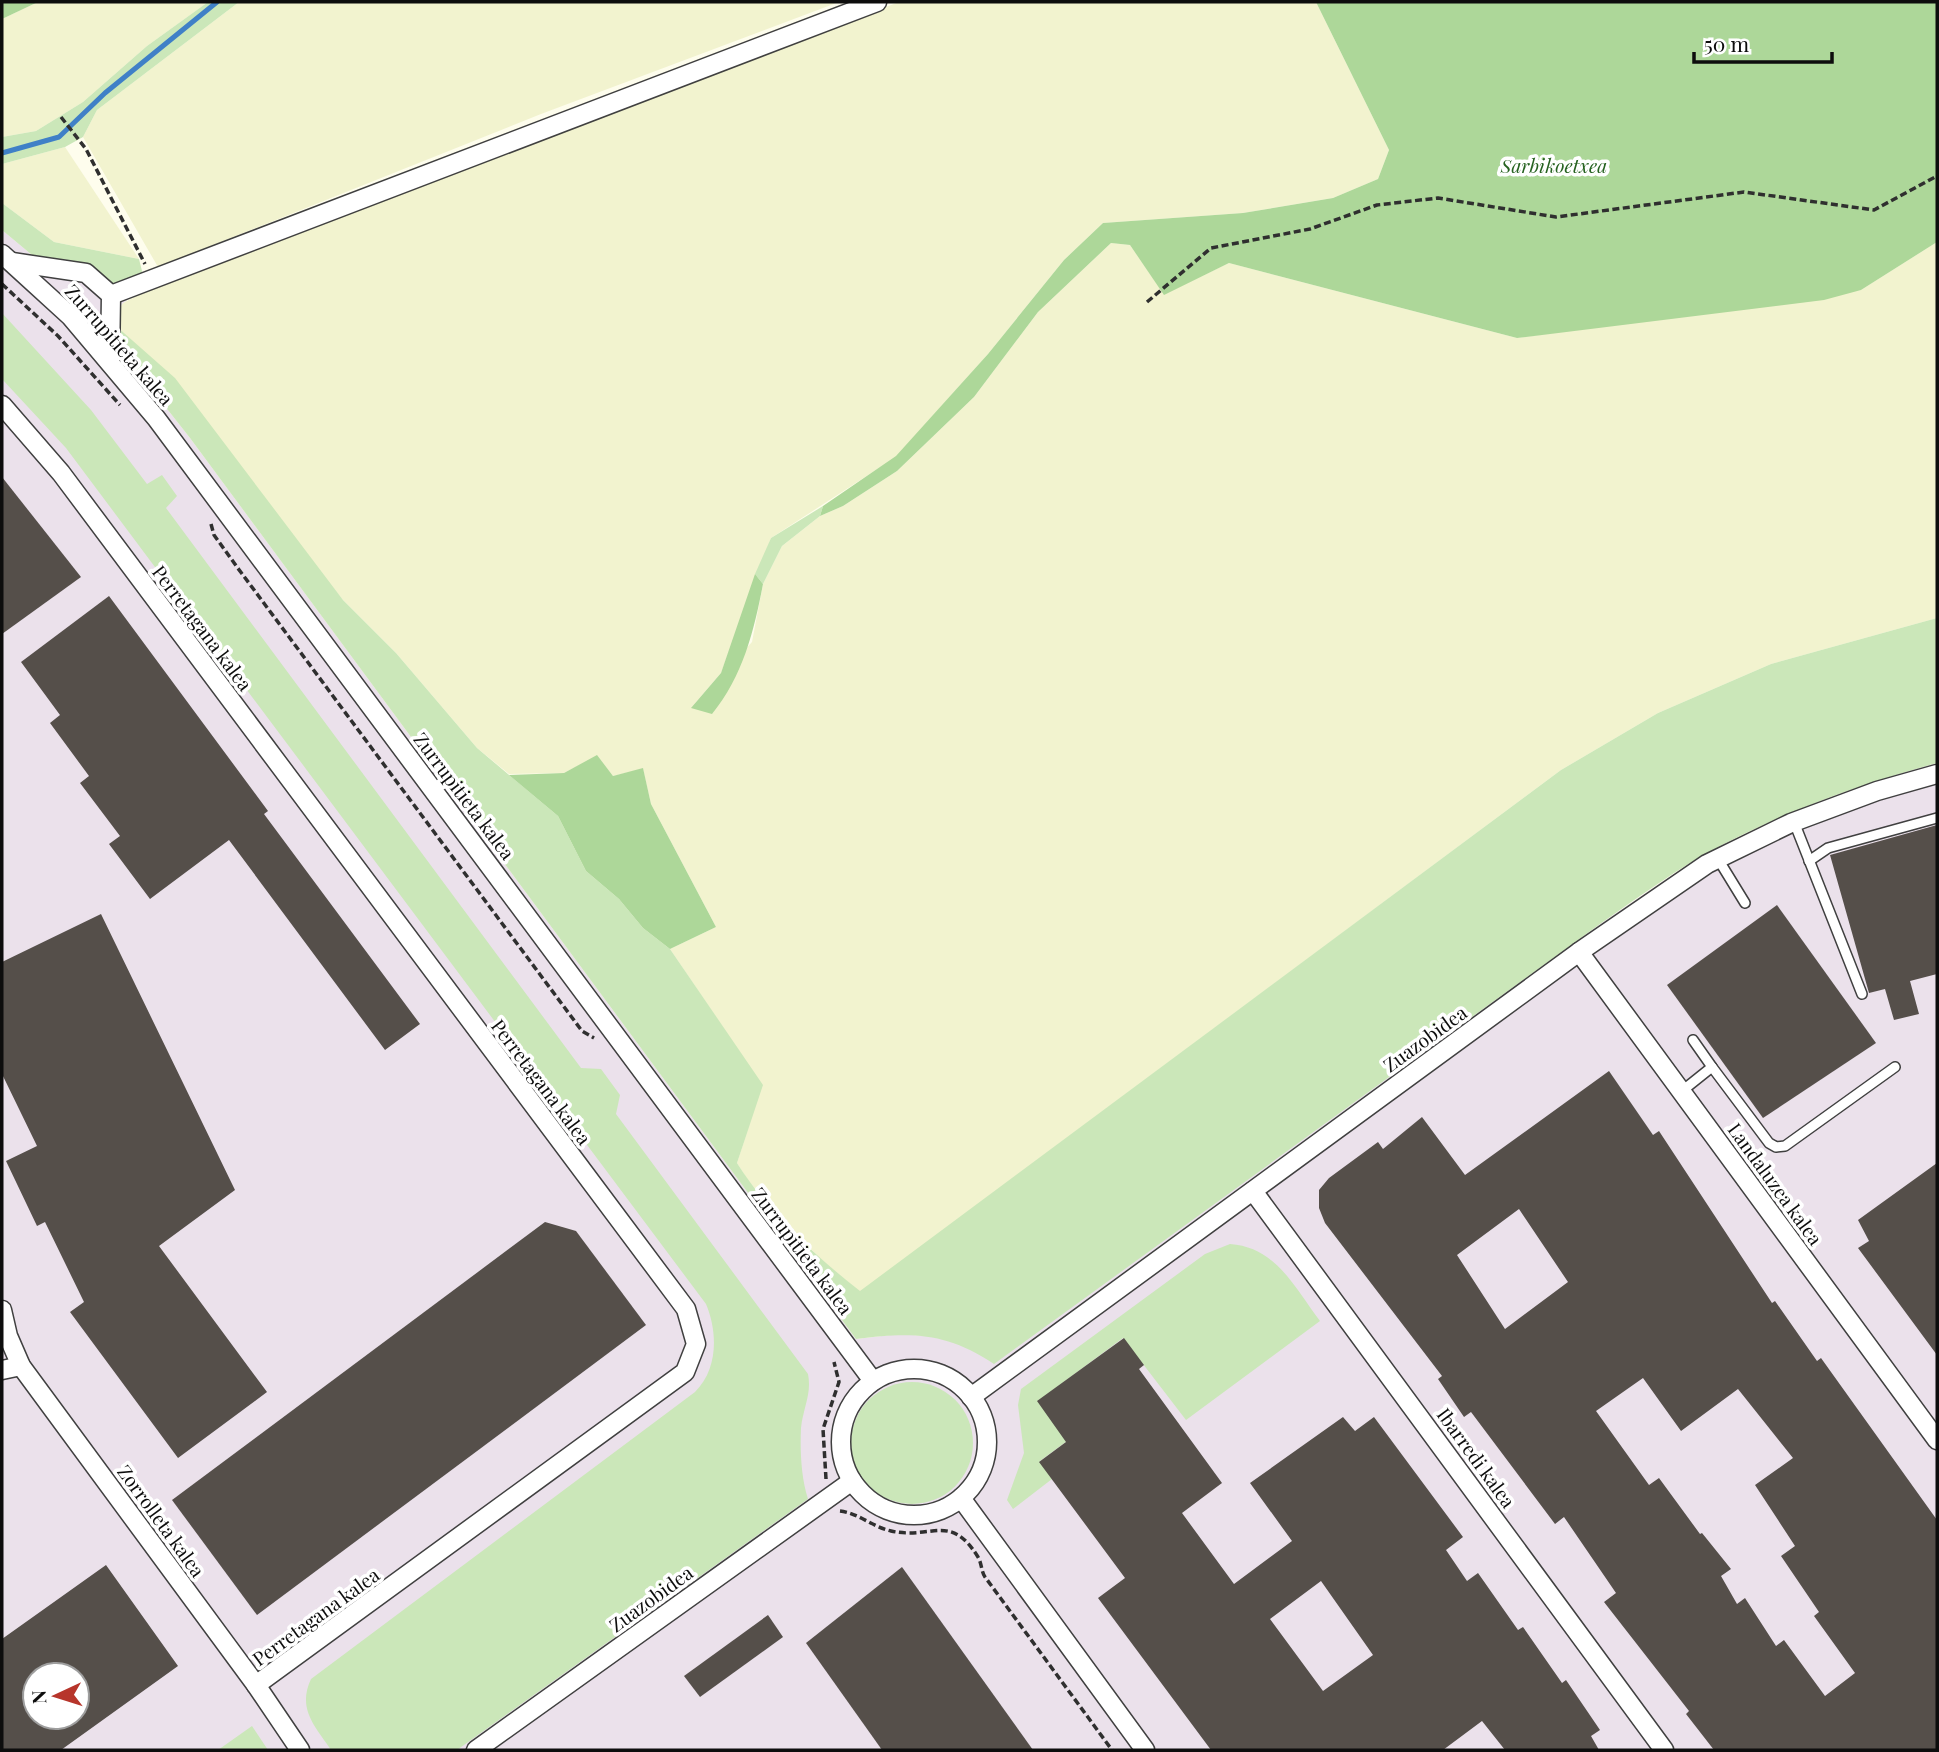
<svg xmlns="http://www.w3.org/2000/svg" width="1939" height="1752" viewBox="0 0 1939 1752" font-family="'Playfair Display',serif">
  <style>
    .industrial { fill: #ebe1eb; fill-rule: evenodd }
    .farmland { fill: #f2f3cf }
    .green { fill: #cbe7b9 }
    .forest { fill: #add799 }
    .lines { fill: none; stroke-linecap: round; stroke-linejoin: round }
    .stream { stroke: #3f80c7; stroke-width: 5 }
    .building { fill: #554f4a; fill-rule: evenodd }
    .service-casing { stroke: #404040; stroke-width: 12 }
    .minor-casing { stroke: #404040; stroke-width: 21 }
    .path { stroke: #2f2f2f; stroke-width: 3.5; stroke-dasharray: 7 3.5; stroke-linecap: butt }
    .service { stroke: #fff; stroke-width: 9 }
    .minor { stroke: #fff; stroke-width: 18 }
    .labels { text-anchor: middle; stroke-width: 7; stroke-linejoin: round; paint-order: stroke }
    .park-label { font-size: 19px; font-style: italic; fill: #266220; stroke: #fff }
    .street-label { font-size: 19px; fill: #0d0d0d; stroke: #fff }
  </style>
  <rect width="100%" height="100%" fill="#fefded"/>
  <path class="industrial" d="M2,230L32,255L68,260L112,283L130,287L135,293L115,311L123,353L190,438L856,1339L899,1334L941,1337L972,1349L994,1363L1600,924L1672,875L1720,846L1797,810L1879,779L1937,763V1750H2ZM35,1675H77V1717H35Z"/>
  <g class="farmland">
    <path d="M38,2H208L147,46L83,102L36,131L2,137V19Z"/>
    <path d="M239,2H839L541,114L158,267L83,137L97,110Z"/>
    <path d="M899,2H1316L1389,150L1378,179L1333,198L1243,213L1103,223L1064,260L988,354L896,457L771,538L721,673L691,708L752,642L763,584L782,546L820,516L843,506L897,471L974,397L1038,312L1111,243L1130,245L1164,294L1229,263L1517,338L1861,290L1937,242V618L1771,664L1658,713L1561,770L860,1292L825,1264L749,1182L737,1163L762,1085L670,949L716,927L651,804L643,769L613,776L597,756L564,773L509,774L477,748L396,653L343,600L116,326V313L123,303L148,290Z"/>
    <path d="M65,147L139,259L54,242L2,203V164Z"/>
  </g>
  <g class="green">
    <path d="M208,2H239L97,110L83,137L65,147L2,164V137L36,131L83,102L147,46Z"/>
    <path d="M2,203L54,242L139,259L143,275L130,287L112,283L68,260L32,255L2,230Z"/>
    <path d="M2,313L91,410L147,484L162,475L177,496L166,508L581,1068L601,1069L620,1095L616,1114L808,1374C812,1394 803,1408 801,1428C800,1451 801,1477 808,1499L457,1750H331C315,1726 297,1709 311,1679L695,1392C718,1369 718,1333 706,1304L66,448L2,379Z"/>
    <path d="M116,326L175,378L343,600L396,653L477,748L558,816L586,871L619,899L643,928L670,949L763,1085L737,1163C768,1212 815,1256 860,1291L1561,770L1658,713L1771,664L1937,618V763C1863,783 1790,810 1722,845C1679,867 1639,897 1600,924L994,1364C946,1332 912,1332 856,1339L190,438L123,353Z"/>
    <path d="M823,506L820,516L782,546L763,584L755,574L771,538Z"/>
    <path d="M1230,1244C1276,1247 1295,1288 1320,1321L1186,1420L1123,1338L1038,1401L1109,1410L1040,1461L1052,1479L1013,1509L1007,1500L1024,1453L1018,1405L1021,1389L1205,1254Z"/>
    <circle cx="912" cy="1443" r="61"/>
    <path d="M252,1726L268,1750H218Z"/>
  </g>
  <g class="forest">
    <path d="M2,2H38L2,19Z"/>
    <path d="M1316,2H1937V242L1861,290L1824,300L1517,338L1229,263L1164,295L1130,245L1111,243L1038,312L974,397L897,471L843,506L820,516L823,506L896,456L988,354L1064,260L1103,223L1243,213L1333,198L1378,179L1389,150Z"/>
    <path d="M755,574L763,584C754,631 743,676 712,714L691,708L721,673Z"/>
    <path d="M597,755L613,776L643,768L651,804L716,927L670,949L643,928L619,899L586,871L558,816L509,775L564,773Z"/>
  </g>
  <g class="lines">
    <path class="stream" d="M2,153L59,137L105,93L217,2"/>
  </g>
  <g class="building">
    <path d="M2,477L81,577L2,634Z"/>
    <path d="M109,596L268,811L264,814L420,1024L385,1050L229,840L150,899L109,844L120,836L80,783L89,776L50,723L60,715L21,662Z"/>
    <path d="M1937,825V974L1910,981L1919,1014L1894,1020L1885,989L1869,993L1830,855Z"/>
    <path d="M1777,905L1876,1043L1763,1118L1667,985Z"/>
    <path d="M101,914L235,1190L159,1246L267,1392L178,1458L70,1312L84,1302L45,1222L37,1226L6,1161L37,1146L2,1074V962Z"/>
    <path d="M1609,1071L1653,1135L1659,1131L1772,1303L1775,1301L1817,1361L1821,1358L1937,1520V1750H1714L1686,1714L1689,1711L1604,1602L1616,1593L1564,1517L1555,1524L1471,1412L1464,1417L1438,1379L1442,1376L1325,1223L1319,1208V1190L1329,1178L1378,1142L1383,1149L1422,1117L1465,1175ZM1519,1209L1568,1282L1505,1329L1457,1255ZM1643,1378L1681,1431L1738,1389L1793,1458L1755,1485L1795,1546L1781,1556L1819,1612L1814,1616L1855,1673L1825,1696L1784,1640L1776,1646L1745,1598L1737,1604L1721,1576L1731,1569L1702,1533L1700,1534L1659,1478L1649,1485L1596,1411Z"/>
    <path d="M1937,1163V1355L1858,1248L1869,1241L1858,1220Z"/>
    <path d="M545,1222L576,1231L646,1325L257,1615L172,1500Z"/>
    <path d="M1124,1338L1144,1365L1139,1369L1222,1483L1182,1513L1234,1584L1292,1541L1250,1483L1343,1417L1355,1431L1374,1417L1463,1537L1446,1550L1467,1581L1478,1573L1518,1630L1523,1627L1562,1683L1566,1680L1600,1730L1591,1736L1599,1750H1505L1482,1721L1443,1750H1211L1098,1598L1125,1578L1039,1462L1066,1442L1037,1401ZM1321,1581L1373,1655L1323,1691L1270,1619Z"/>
    <path d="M106,1565L178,1666L61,1750H2V1639ZM35,1675H77V1717H35Z"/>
    <path d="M902,1567L1033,1750H882L806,1643Z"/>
    <path d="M768,1615L783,1637L700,1697L684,1676Z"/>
  </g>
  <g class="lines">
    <defs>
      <g id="service">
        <path d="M1794,822L1862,994"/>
        <path d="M1718,859L1745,903"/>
        <path d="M1809,861L1828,848L1937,818"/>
        <path d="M1693,1040L1712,1067"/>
        <path d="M1682,1091L1712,1067L1769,1143L1776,1147L1785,1146L1895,1067"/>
      </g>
      <g id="minor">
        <path d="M2,254L70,316L156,418L873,1381"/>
        <path d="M12,262L86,273L111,295L110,361"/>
        <path d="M111,295L877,2"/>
        <path d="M2,405L61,473L686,1309L696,1344L685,1372L256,1685"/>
        <path d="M1579,952L1937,1440"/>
        <path d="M1253,1191L1664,1750"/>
        <path d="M2,1310L8,1336L21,1366L256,1685L300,1750"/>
        <circle cx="914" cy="1442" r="73"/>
        <path d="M2,1370L21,1366"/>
        <path d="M971,1397L1579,952L1707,864L1791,823L1877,791L1937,774"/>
        <path d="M961,1498L1145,1750"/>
        <path d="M476,1750L852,1481"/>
      </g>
    </defs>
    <use href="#service" class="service-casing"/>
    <use href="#minor" class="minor-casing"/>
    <g class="path">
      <path d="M61,117L86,149L145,264"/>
      <path d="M2,284L58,336L120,405"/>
      <path d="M1147,302L1211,248L1310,229L1377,205L1438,198L1556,217L1744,192L1874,210L1937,176"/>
      <path d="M211,524L214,535L237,567L582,1031L594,1038"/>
      <path d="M826,1479L823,1429L839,1382L834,1362"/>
      <path d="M840,1511C858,1513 873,1527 891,1531C932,1540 950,1512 978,1557C982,1564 981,1571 985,1577L1112,1750"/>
    </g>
    <use href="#service" class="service"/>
    <use href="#minor" class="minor"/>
  </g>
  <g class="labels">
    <g class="park-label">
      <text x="1554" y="173">Sarbikoetxea</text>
    </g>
    <g class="street-label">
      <text transform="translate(119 345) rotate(49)" y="7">Zurrupitieta kalea</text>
      <text transform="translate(202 628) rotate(53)" y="7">Perretagana kalea</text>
      <text transform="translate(464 796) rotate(53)" y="7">Zurrupitieta kalea</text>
      <text transform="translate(1425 1039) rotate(-36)" y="7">Zuazobidea</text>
      <text transform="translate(541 1082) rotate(53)" y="7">Perretagana kalea</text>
      <text transform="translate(1775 1184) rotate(54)" y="7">Landaluzea kalea</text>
      <text transform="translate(802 1251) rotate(53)" y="7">Zurrupitieta kalea</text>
      <text transform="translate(1476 1458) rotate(54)" y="7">Ibarredi kalea</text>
      <text transform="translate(161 1521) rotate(54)" y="7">Zorrolleta kalea</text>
      <text transform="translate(651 1599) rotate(-36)" y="7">Zuazobidea</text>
      <text transform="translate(316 1617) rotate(-36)" y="7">Perretagana kalea</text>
    </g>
  </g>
  <rect width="1939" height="1752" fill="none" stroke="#0d0d0d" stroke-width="7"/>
  <g transform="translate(56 1696) rotate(266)"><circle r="33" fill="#ffffff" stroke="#9e9e9e" stroke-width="2"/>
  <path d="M0-5L12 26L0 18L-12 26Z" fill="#b7352b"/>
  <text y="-10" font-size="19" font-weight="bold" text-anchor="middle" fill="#0d0d0d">N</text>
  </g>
  <path d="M1694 52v10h138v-10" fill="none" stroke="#0d0d0d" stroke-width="3.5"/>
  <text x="1704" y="52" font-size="21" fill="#0d0d0d" stroke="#ffffff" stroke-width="5" paint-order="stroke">50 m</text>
</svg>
